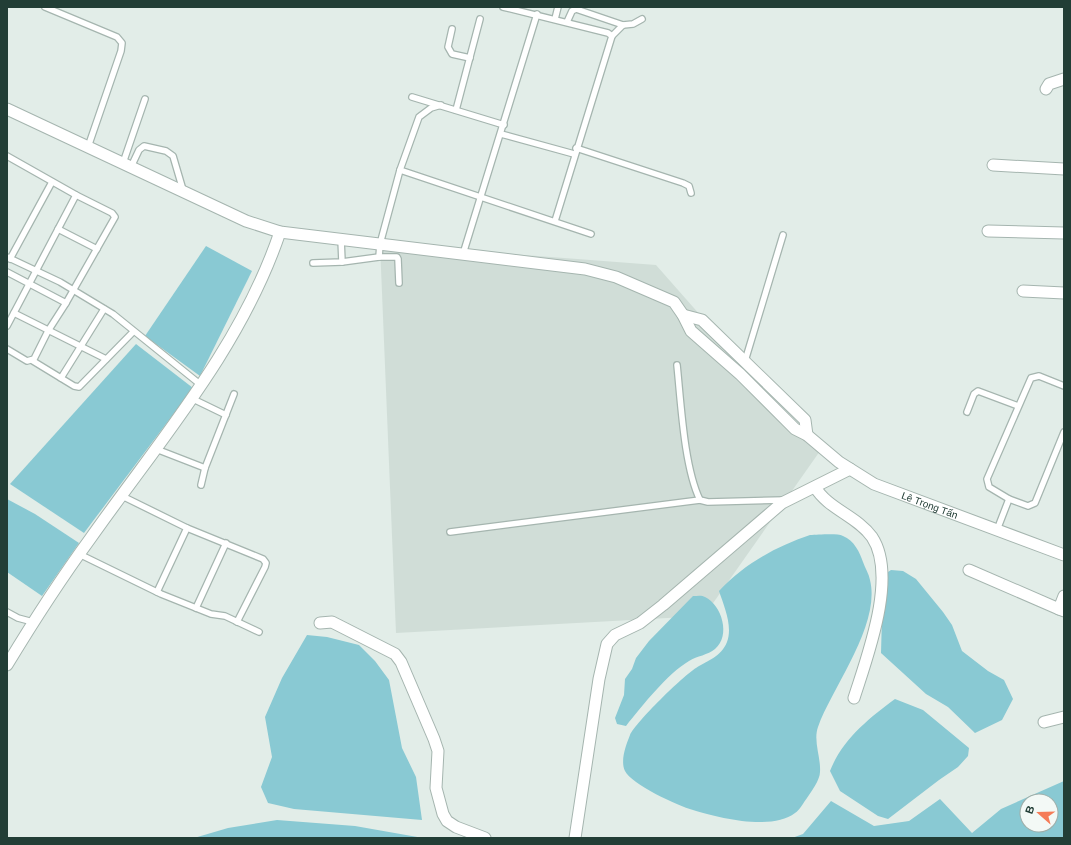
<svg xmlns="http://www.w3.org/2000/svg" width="1071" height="845" viewBox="0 0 1071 845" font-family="Arial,sans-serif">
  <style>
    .built { fill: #d0ddd7 }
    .water { fill: #89c9d3; fill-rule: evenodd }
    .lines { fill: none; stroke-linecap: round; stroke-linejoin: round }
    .service-casing { stroke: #a5b5af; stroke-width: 8 }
    .minor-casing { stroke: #a5b5af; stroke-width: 13 }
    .service { stroke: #fff; stroke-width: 5.5 }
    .minor { stroke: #fff; stroke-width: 11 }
    .labels { text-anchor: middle; stroke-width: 4; stroke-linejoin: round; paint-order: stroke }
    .street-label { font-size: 10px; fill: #223e36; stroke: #f3f9f6 }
  </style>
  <rect width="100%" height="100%" fill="#e2ede8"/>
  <path class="built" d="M380,244L656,265L820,451L704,616L396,633Z"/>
  <g class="water">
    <path d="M206,246L252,271L200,376L145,336Z"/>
    <path d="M136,344L193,388L84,533L10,484Z"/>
    <path d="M7,499L35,514L79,543L42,596L7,572Z"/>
    <path d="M810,535C818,535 837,533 843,536C854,540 860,553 863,562C865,568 869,574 870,580C881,625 833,686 818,727C813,741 821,757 820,772C820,780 811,792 807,798C803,803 800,810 795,813C772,831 719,818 693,810C678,806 631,784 625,771C620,761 626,745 630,735C636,722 683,676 696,668C708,660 721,657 727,642C733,626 724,606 719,591C744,564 775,547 810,535Z"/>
    <path d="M891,570L903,571L916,579L943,612L952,625L962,651L988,671L1004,680L1013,699L1002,720L975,733L948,707L926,694L881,653L883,580L885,574Z"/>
    <path d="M693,596C697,596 702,595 705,597C722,605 731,636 715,649C708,655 697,656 689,661C667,674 642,706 626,726L617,724L615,718L624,695L625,679L632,669L636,658L649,641Z"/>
    <path d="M307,635L327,637L359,645L375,661L389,680L402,748L416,777L422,820L294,809L268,803L261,787L272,757L265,717L282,678Z"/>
    <path d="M895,699L923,710L969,748L968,756L958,767L939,780L888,819L878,816L840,791L830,771C842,740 869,718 895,699Z"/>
    <path d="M1064,781V838H792L803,834L831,801L874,826L909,821L940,799L972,833L1001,809ZM1027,801H1051V825H1027Z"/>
    <path d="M277,820L355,826L423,838H194L228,828Z"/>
  </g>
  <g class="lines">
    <defs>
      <g id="service">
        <path d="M45,7L117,37L122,43L121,51L88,147"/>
        <path d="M503,7L608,33L612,36L555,221"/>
        <path d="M555,19L558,7"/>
        <path d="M567,22L572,11L576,9L623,25"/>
        <path d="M452,29L448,47L452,54L470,58"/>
        <path d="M612,36L623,25L633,24L642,19"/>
        <path d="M412,97L504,125"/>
        <path d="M441,105L431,108L419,117L400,170L591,234"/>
        <path d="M456,110L480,19"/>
        <path d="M501,134L574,154"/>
        <path d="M576,148L683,183L689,186L691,193"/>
        <path d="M7,156L76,195L112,213L115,217L66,303L48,331L34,359L27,361L7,349"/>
        <path d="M123,163L145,99"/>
        <path d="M131,167L139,150L144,146L166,151L173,156L183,190"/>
        <path d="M58,229L97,249"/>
        <path d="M341,239L342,262"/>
        <path d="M463,254L537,14"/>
        <path d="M7,257L60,282L113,314L201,385"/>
        <path d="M379,257L380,244L400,170"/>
        <path d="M10,259L52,182"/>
        <path d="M313,263L342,262L379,257H397L398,259L399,283"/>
        <path d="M7,272L66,303"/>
        <path d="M14,313L106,359"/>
        <path d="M7,326L76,195"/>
        <path d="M33,361L74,386L79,387L133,332"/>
        <path d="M745,361L783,235"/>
        <path d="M677,365C681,403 684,467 700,500L708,502L784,500"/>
        <path d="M61,378L104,309"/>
        <path d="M193,399L226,415"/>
        <path d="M967,412L974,394L978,391L1018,406"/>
        <path d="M156,449L205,468"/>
        <path d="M201,485L205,468L234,394"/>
        <path d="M122,496L187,528L263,559L266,563L265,567L237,622"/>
        <path d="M1009,499L989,487L987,479L1031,378L1039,376L1064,386"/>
        <path d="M997,530L1009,499L1028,506L1035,503L1064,432"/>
        <path d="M450,532L700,500"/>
        <path d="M79,554L161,594L211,614L225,616L259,632"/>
        <path d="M157,592L187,528"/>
        <path d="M196,608L226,543"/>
        <path d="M7,612L18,618L33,622"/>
      </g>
      <g id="minor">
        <path d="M1046,89L1049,84L1064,79"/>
        <path id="s1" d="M7,109L246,221L280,232L585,269L616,277L674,302L683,315L691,331L740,374L795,429L807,435L839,462L874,484L1064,555"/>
        <path d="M993,165L1064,169"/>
        <path d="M988,231L1064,233"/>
        <path d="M1023,291L1064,293"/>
        <path d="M683,315L702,320L805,420L807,435"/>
        <path d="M815,487C828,509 857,516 872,537C898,576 867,657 854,698"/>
        <path d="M969,570L1059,609"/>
        <path d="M1064,596L1059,609L1064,611"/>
        <path d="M320,623L332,622L395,654L401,662L434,739L438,751L436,788L443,814L447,821L456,827L485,838"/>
        <path d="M7,665C33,622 60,580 90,539C159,441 241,348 280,232"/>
        <path d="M1044,722L1064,717"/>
        <path d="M575,838L599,679L607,644L615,635L640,623L663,605L782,503L850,469"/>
      </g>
    </defs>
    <use href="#service" class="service-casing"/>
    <use href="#minor" class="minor-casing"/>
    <use href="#service" class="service"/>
    <use href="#minor" class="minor"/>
  </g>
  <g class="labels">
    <g class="street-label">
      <text dy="4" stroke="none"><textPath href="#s1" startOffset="1035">Lê Trọng Tấn</textPath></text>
    </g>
  </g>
  <rect width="1071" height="845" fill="none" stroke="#223e36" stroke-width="16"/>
  <g transform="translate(1039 813) rotate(290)"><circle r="19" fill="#f3f9f6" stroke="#9faea9"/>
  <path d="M0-3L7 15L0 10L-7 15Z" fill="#f57c58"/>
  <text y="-6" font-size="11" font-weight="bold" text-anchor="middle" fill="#223e36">B</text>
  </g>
</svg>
